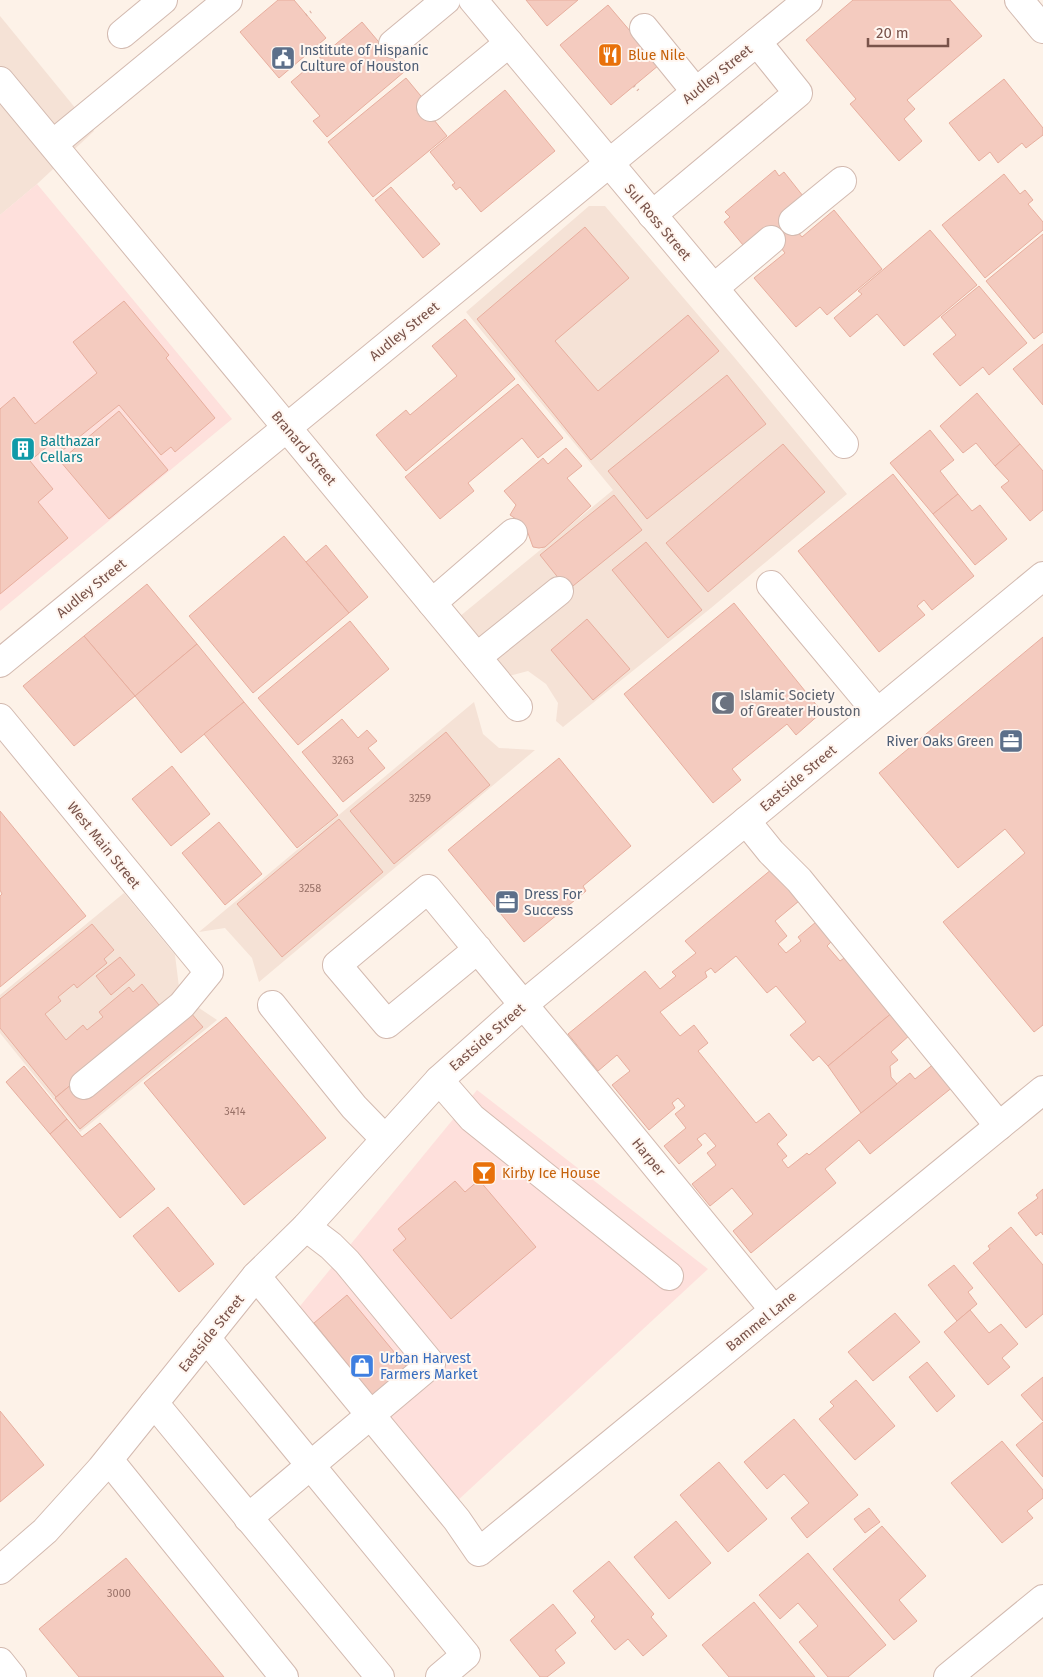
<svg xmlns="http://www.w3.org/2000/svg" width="1043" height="1677" viewBox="0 0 1043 1677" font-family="'Fira Sans',sans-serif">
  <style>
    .residential { fill: #f5e2d6 }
    .commercial { fill: #fee0dc }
    .building { fill: #f4cbbf; stroke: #e7ae9e }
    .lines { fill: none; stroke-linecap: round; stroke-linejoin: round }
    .minor-casing { stroke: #d3bab0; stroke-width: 30 }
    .path { stroke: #daaea1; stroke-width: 3; stroke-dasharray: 1 4; stroke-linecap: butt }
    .minor { stroke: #fff; stroke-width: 28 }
    .labels { text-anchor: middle; stroke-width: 4; stroke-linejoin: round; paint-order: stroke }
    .number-label { font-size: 11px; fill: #987167 }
    .service-label { font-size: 14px; fill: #4e5e75; stroke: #fff6f0; text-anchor: start }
    .food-label { font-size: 14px; fill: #c56008; stroke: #fff6f0; text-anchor: start }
    .street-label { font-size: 14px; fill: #79534a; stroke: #fff6f0 }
    .culture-label { font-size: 14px; fill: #0d838f; stroke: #fff6f0; text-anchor: start }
    .worship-label { font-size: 14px; fill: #5b616d; stroke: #fff6f0; text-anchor: start }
    .shop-label { font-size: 14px; fill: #366cbe; stroke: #fff6f0; text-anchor: start }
  </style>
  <rect width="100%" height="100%" fill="#fdf2e8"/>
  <g class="residential">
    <path d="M0,16L94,131L37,184L0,215Z"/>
    <path d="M589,206H605L734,357L847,494L711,608L563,727L556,721L558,703L546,684L528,671L509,676L459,617L613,490L466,312Z"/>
    <path d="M474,702L483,734L499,748L535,750L259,982L252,958L225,928L199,932Z"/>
    <path d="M124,893L175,955L179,987L193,1004L217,1020L80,1132L0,1033V995Z"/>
  </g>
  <g class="commercial">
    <path d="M37,184L232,419L0,611V215Z"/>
    <path d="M477,1090L708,1269L456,1502L296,1311Z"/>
  </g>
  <g class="building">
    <path d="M278,0H294L326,38L279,78L240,32Z"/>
    <path d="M526,0H578L547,26Z"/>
    <path d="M853,0H950L982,36L907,100L915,109L904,119L922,141L899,161L850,104L856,99L806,40Z"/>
    <path d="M608,5L659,65L611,105L560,45Z"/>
    <path d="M362,22L404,72L327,137L313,121L320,116L291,82Z"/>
    <path d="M406,78L425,101L421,104L447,136L373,197L328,142Z"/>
    <path d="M1004,79L1043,128V135L1026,148L1022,143L998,163L990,152L979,161L949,123Z"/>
    <path d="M505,90L555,151L481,212L460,187L456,190L452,185L455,183L430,152Z"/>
    <path d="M775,170L779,176L784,172L803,196L782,213L802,237L834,210L882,269L827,315L820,307L796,327L754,278L785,253L765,228L743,245L724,222L730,217L725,212Z"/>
    <path d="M1004,174L1020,194L1025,190L1033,200L1028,204L1043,222V230L985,278L942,225Z"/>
    <path d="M391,187L440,244L423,258L375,200Z"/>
    <path d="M585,227L629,278L555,341L598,391L688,315L719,351L591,460L477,319Z"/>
    <path d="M930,230L977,285L904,346L877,314L850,337L834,318L862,294L858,291Z"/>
    <path d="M1043,234V332L1034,339L986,281Z"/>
    <path d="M979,286L1027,343L989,375L983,367L960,386L933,354L956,335L941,317Z"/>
    <path d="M124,301L169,355L166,358L215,418L175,452L171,447L161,455L119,405L63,450L55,440L30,461L53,489L38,502L68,538L0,594V409L14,397L35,424L97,373L73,342Z"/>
    <path d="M465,319L515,379L406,471L376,435L406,410L410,415L457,376L432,346Z"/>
    <path d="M1043,344V405L1013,369Z"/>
    <path d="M727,375L766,424L647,519L608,471Z"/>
    <path d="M518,384L563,438L538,458L522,438L468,483L474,491L440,519L405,477Z"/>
    <path d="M977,393L1020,444L995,466L976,443L963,453L940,426Z"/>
    <path d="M119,411L168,470L109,519L60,461Z"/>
    <path d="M930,430L954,460L940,471L958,494L933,514L890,463Z"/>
    <path d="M783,444L825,492L708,592L666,543Z"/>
    <path d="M1020,444L1043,471V510L1030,521L1001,487L1009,481L995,466Z"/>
    <path d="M566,448L582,466L567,478L591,506L545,547L539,548L533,547L525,525L510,515L516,505L504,491L543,458L548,464Z"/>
    <path d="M893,474L974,576L932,610L924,600L917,606L925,615L879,652L798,551Z"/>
    <path d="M958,494L972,511L980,505L1007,539L975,565L933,514Z"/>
    <path d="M614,495L642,530L568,590L540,555Z"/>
    <path d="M284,536L349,613L253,693L189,616Z"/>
    <path d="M646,542L702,610L668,638L612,570Z"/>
    <path d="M326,545L368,597L349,613L306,562Z"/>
    <path d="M147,584L197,644L135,696L84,636Z"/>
    <path d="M734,603L822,712L796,735L787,724L732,769L741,780L713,803L624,694Z"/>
    <path d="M587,619L630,669L593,700L551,650Z"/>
    <path d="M350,621L389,669L298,745L258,698Z"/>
    <path d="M84,636L135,696L74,746L23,686Z"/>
    <path d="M1043,637V1025L1034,1032L943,922L1025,853L1005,829L958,868L879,773Z"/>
    <path d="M197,644L244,702L181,753L135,696Z"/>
    <path d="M244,702L338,815L297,848L204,734Z"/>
    <path d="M342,719L358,738L367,730L377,741L368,748L385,768L343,802L302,752Z"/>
    <path d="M446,732L490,785L394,864L350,811Z"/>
    <path d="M559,758L631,846L583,886L586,891L524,942L448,850Z"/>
    <path d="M172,766L210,814L171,846L132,799Z"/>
    <path d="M0,811L86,916L0,987V896L2,894L0,890Z"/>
    <path d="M339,819L383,872L282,957L237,904Z"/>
    <path d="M219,822L262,874L225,905L182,853Z"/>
    <path d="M772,869L799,901L775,921L787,936L778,944L786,953L801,941L798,937L816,922L832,941L827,946L840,961L847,956L893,1012L828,1066L819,1056L813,1061L790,1035L806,1022L776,986L767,993L736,956L715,973L711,968L705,972L707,977L660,1012L680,1036L694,1025L708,1043L698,1051L756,1123L769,1113L787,1135L777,1144L787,1156L782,1160L788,1168L807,1153L809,1155L910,1073L915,1079L935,1063L954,1086L870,1154L859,1140L825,1169L836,1183L751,1253L733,1231L753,1214L732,1188L710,1206L692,1184L716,1165L707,1153L716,1146L705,1133L697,1139L702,1145L679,1164L664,1146L686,1128L675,1114L685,1106L678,1098L672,1103L675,1108L649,1130L612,1085L630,1071L617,1055L598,1071L568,1034L645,971L660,989L676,976L672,972L696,953L685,941Z"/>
    <path d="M92,924L114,950L104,959L107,963L77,988L74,984L58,997L61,1001L45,1014L66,1040L83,1025L87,1030L103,1017L99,1012L129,987L133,992L142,984L163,1010L56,1097L0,1028V999Z"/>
    <path d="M120,957L135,975L111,995L96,976Z"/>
    <path d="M190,1012L203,1027L80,1129L55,1098L72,1084L84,1098Z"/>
    <path d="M893,1012L911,1034L891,1052L898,1060L890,1066L891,1077L897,1084L861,1113L828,1066Z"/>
    <path d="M226,1017L326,1138L244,1205L144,1083Z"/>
    <path d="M24,1066L67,1119L50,1134L6,1082Z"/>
    <path d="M67,1119L82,1137L100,1123L155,1189L120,1218L50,1134Z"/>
    <path d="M479,1180L536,1247L451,1319L393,1250L406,1239L398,1229L455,1181L465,1192Z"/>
    <path d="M1043,1189V1235L1041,1232L1036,1236L1018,1213L1038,1198L1036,1195Z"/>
    <path d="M168,1207L214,1264L179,1292L133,1236Z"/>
    <path d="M1011,1227L1043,1265V1314L1026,1328L973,1263L990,1249L988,1246Z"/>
    <path d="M954,1265L973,1288L968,1292L977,1304L957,1321L928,1285Z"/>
    <path d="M347,1295L409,1370L375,1398L314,1323Z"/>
    <path d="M970,1310L989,1333L1001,1324L1018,1344L1002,1358L1010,1367L988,1385L944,1332Z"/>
    <path d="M895,1313L920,1342L873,1381L848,1352Z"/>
    <path d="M927,1362L955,1396L937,1412L909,1377Z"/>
    <path d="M1043,1377V1421L1021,1395Z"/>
    <path d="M856,1380L895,1426L855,1460L819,1419L834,1406L830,1402Z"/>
    <path d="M0,1411L44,1465L0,1502Z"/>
    <path d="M794,1419L858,1495L807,1538L791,1518L809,1503L784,1474L767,1489L744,1462Z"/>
    <path d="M1043,1422V1477L1016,1445Z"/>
    <path d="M1002,1441L1043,1490V1498L1027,1511L1033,1518L1002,1543L951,1483Z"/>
    <path d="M719,1462L767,1519L728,1552L680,1495Z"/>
    <path d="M869,1508L880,1522L865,1533L854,1519Z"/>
    <path d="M676,1521L711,1563L669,1599L634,1557Z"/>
    <path d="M882,1526L926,1576L899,1600L917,1621L894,1640L833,1569Z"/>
    <path d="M808,1553L886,1645L848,1677H828L799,1642L818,1626L798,1603L780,1619L759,1595Z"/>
    <path d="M126,1558L224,1677H79L39,1629Z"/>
    <path d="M609,1561L654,1614L651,1617L667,1636L643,1656L628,1639L615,1650L591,1621L595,1617L573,1591Z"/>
    <path d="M754,1602L815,1677H729L702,1645Z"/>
    <path d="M553,1604L576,1633L555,1650L565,1663L547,1677H540L510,1640Z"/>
  </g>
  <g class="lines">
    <defs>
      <g id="minor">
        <path d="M473,0L844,444"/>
        <path d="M1019,0L1043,29"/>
        <path d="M644,28L696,92"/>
        <path d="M122,34L163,0"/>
        <path d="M393,44L446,0"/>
        <path d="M0,81L518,707"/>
        <path d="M431,107L509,43"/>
        <path d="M53,144L228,0"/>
        <path d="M652,215L798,93L757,42"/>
        <path d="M793,221L842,181"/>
        <path d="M714,288L771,240"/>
        <path d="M771,585L877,712"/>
        <path d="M432,603L513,533"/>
        <path d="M477,657L559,591"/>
        <path d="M0,663L808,0"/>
        <path d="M0,718L209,972L182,1005L84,1085"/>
        <path d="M746,821L771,852L799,880L999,1126"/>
        <path d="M478,949L387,1024L337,965L428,889C471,941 514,994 557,1045L774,1310"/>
        <path d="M272,1005L354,1107L385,1139"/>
        <path d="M439,1080L472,1118L669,1276"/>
        <path d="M256,1276L457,1520L479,1552L1043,1090"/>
        <path d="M206,1338L466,1655L440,1677"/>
        <path d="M154,1403L380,1677"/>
        <path d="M109,1460L284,1677"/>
        <path d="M248,1518L431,1364L347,1262L331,1246L306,1227"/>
        <path d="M0,1570L45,1531L101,1469L256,1276L306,1227L439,1080L523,1005L1043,576"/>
        <path d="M0,1662L12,1677"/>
        <path d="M948,1677L1043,1599"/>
      </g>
    </defs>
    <use href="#minor" class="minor-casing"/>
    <g class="path">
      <path d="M306,15L312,11"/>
      <path d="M634,86L640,92"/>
    </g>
    <use href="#minor" class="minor"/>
  </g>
  <defs>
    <symbol id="restaurant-square" viewBox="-11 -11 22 22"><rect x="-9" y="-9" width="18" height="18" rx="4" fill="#e8710a" stroke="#fff6f0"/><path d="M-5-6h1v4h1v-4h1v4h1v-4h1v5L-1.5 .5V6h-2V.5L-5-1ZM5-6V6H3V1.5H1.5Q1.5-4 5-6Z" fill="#fff"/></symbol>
    <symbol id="civic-square" viewBox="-11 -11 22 22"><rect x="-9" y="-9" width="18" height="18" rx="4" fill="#5c6f8a" stroke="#fff6f0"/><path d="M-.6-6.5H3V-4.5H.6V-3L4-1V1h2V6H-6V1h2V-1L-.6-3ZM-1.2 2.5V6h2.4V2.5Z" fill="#fff"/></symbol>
    <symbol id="building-square" viewBox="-11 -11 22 22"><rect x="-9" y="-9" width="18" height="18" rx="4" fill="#0f9aa8" stroke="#fff6f0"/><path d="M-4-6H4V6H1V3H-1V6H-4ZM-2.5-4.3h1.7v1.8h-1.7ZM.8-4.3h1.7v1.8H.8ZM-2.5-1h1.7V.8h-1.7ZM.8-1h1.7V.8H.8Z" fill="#fff"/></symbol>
    <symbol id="mosque-square" viewBox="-11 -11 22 22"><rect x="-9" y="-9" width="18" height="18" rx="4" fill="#6b7280" stroke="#fff6f0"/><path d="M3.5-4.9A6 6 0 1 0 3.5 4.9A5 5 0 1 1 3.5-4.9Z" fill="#fff"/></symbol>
    <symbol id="office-square" viewBox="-11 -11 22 22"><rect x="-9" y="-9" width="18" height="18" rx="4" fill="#5c6f8a" stroke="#fff6f0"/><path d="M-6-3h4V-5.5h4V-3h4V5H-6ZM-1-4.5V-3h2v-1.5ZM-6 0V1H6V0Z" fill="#fff"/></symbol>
    <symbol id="bar-square" viewBox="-11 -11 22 22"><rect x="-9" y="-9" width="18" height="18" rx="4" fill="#e8710a" stroke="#fff6f0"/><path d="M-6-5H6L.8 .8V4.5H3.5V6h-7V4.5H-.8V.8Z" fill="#fff"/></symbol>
    <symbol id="shop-square" viewBox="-11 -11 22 22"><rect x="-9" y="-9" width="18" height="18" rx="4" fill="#3f7fe0" stroke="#fff6f0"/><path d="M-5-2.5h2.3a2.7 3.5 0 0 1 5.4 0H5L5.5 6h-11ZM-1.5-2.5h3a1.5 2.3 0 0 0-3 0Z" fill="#fff"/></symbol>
  </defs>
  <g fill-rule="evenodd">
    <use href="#restaurant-square" x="596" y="41" width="28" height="28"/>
    <use href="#civic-square" x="269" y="44" width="28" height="28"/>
    <use href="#building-square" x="9" y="435" width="28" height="28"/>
    <use href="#mosque-square" x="709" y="689" width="28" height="28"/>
    <use href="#office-square" x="997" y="727" width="28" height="28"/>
    <use href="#office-square" x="493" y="888" width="28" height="28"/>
    <use href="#bar-square" x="470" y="1159" width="28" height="28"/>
    <use href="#shop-square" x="348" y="1352" width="28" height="28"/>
  </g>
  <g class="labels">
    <g class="number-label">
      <text x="343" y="764">3263</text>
      <text x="420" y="802">3259</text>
      <text x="310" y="892">3258</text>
      <text x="235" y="1115">3414</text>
      <text x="119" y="1597">3000</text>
    </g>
    <g class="service-label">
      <text x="300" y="55">Institute of Hispanic<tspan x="300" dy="16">Culture of Houston</tspan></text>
      <text x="994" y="746" text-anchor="end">River Oaks Green</text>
      <text x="524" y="899">Dress For<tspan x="524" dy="16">Success</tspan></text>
    </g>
    <g class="food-label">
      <text x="628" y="60">Blue Nile</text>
      <text x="502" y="1178">Kirby Ice House</text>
    </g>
    <g class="street-label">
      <text transform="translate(717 74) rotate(-39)" y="5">Audley Street</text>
      <text transform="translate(658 222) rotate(50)" y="5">Sul Ross Street</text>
      <text transform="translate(404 331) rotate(-39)" y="5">Audley Street</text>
      <text transform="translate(304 448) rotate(50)" y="5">Branard Street</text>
      <text transform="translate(91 588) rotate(-39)" y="5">Audley Street</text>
      <text transform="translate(798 778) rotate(-40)" y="5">Eastside Street</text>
      <text transform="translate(104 845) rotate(51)" y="5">West Main Street</text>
      <text transform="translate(487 1037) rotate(-41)" y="5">Eastside Street</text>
      <text transform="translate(649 1157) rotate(51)" y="5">Harper</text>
      <text transform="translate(761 1321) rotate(-39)" y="5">Bammel Lane</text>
      <text transform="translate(211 1333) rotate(-51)" y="5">Eastside Street</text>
    </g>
    <g class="culture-label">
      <text x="40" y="446">Balthazar<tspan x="40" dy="16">Cellars</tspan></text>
    </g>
    <g class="worship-label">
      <text x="740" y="700">Islamic Society<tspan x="740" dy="16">of Greater Houston</tspan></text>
    </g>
    <g class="shop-label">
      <text x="380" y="1363">Urban Harvest<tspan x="380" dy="16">Farmers Market</tspan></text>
    </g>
  </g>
  <path d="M868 38v8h80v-8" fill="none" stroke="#79534a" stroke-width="2.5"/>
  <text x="876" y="38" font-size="15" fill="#79534a" stroke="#fff6f0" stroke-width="4" paint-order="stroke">20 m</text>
</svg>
